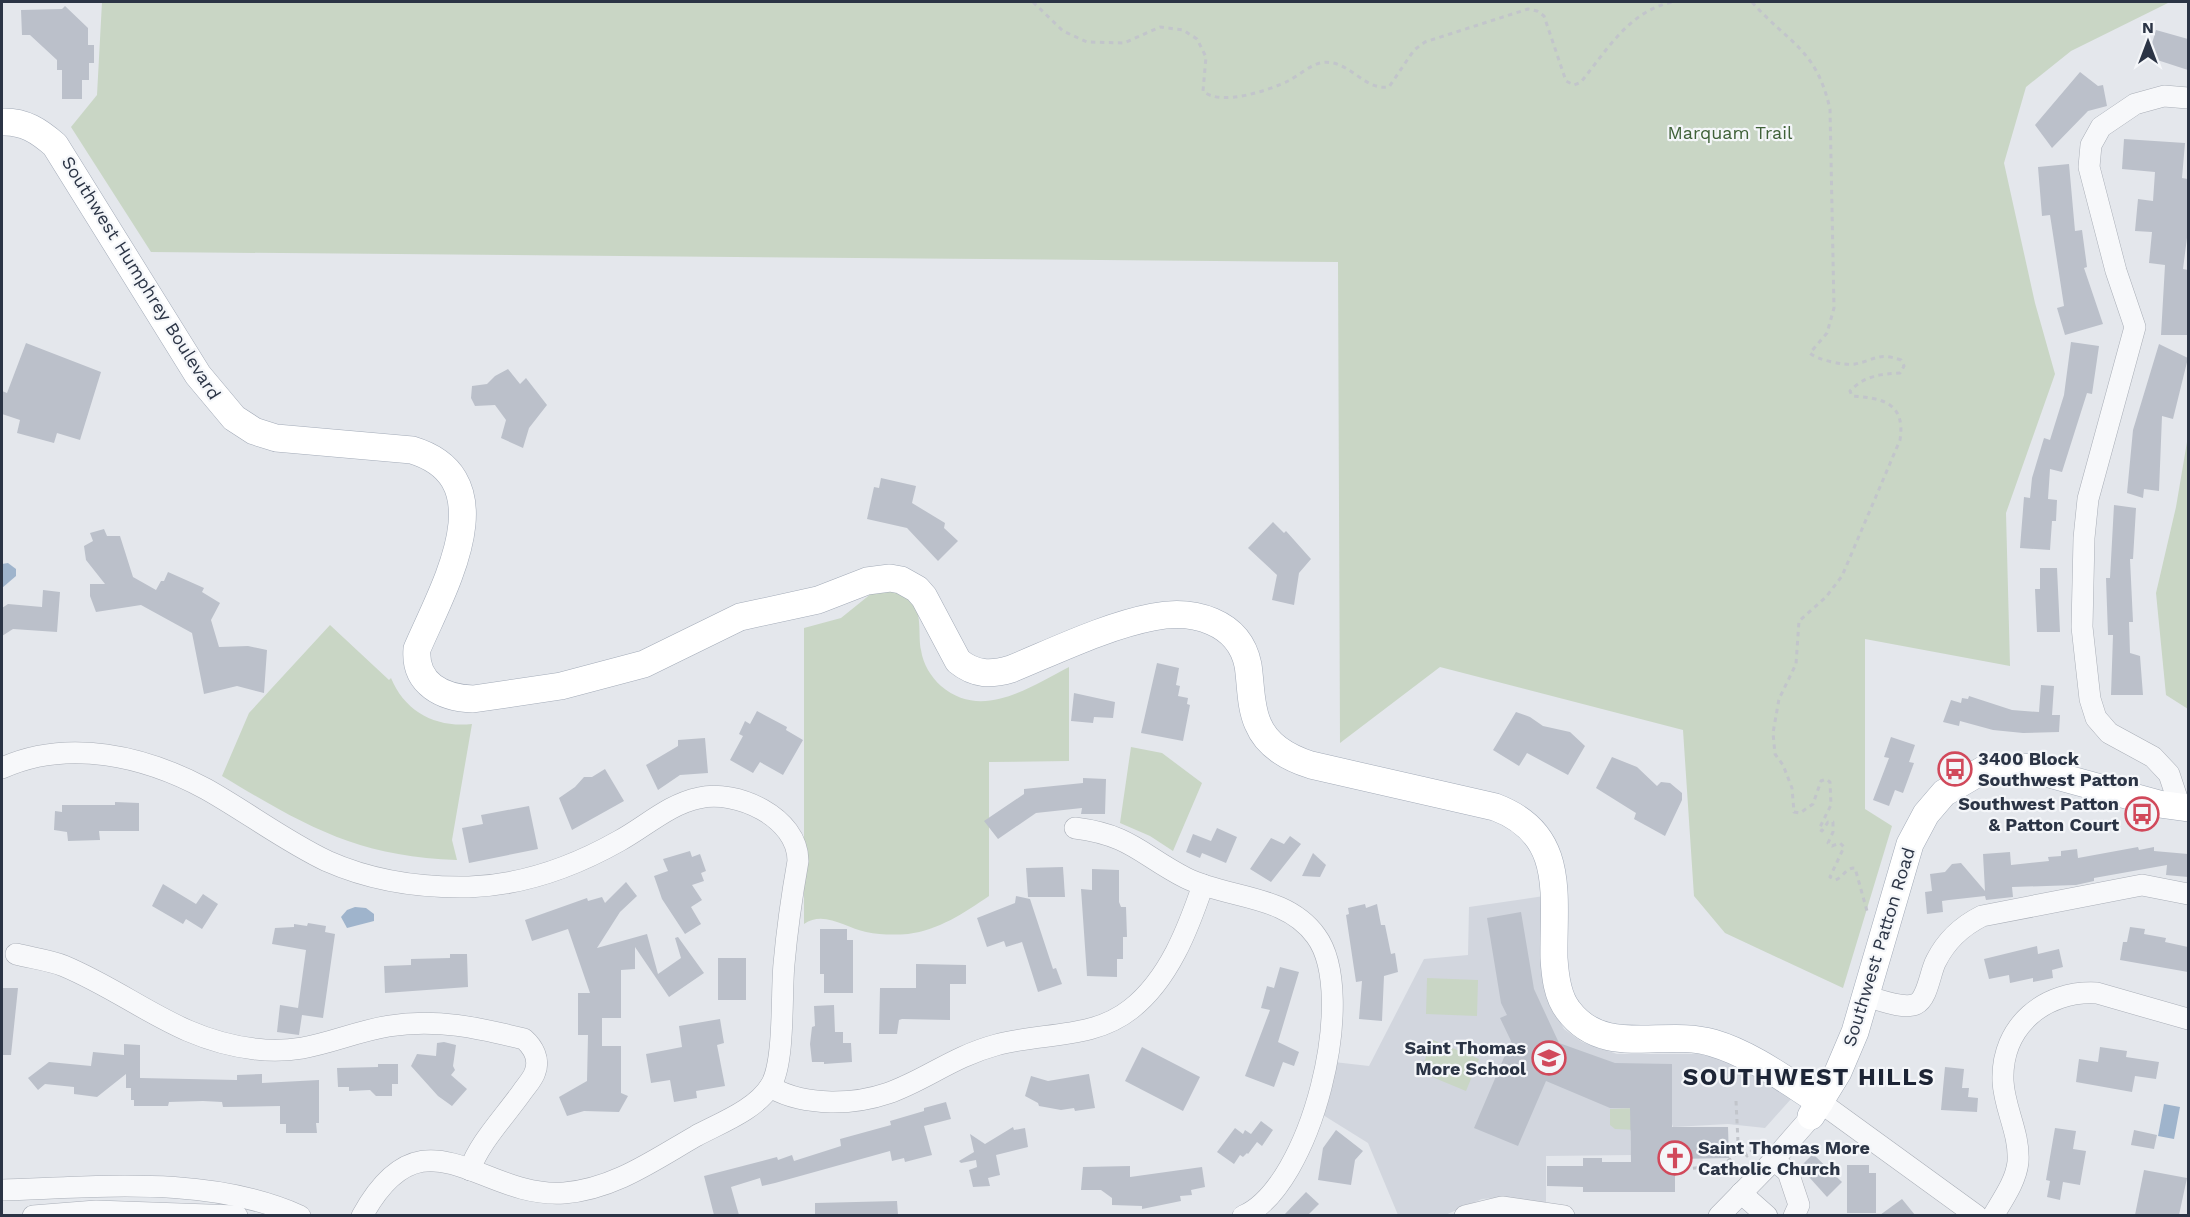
<svg xmlns="http://www.w3.org/2000/svg" width="2190" height="1217" viewBox="0 0 2190 1217" font-family="'Work Sans',sans-serif">
  <style>
    .built { fill: #d2d6de }
    .green { fill: #c9d6c5 }
    .water { fill: #9fb4cc }
    .building { fill: #bbc0ca }
    .lines { fill: none; stroke-linecap: round; stroke-linejoin: round }
    .minor-casing { stroke: #a9aeb7; stroke-width: 22 }
    .major-casing { stroke: #a3abb8; stroke-width: 28 }
    .path { stroke: #c2c5cb; stroke-width: 3; stroke-dasharray: 4.5 4.5; stroke-linecap: butt }
    .minor { stroke: #f7f8fa; stroke-width: 21 }
    .major { stroke: #fff; stroke-width: 27 }
    .labels { text-anchor: middle; stroke-width: 4.5; stroke-linejoin: round; paint-order: stroke }
    .park-label { font-size: 18px; fill: #3f6138; stroke: #f4f6f9 }
    .street-label { font-size: 18px; fill: #2b3445; stroke: #f4f6f9 }
    .poi-label { font-size: 18px; font-weight: bold; fill: #2b3445; stroke: #f4f6f9; text-anchor: start }
    .district-label { font-size: 24px; font-weight: bold; letter-spacing: 1.5px; fill: #1d2536; stroke: #f4f6f9 }
  </style>
  <rect width="100%" height="100%" fill="#e4e7ec"/>
  <path class="built" d="M1544,896L1553,1008L1564,1029L1582,1042L1617,1054H1718L1791,1099L1765,1128L1728,1124L1673,1127L1672,1124H1638L1630,1131L1631,1155L1546,1156V1207L1496,1198L1482,1199L1443,1216L1398,1215L1368,1143L1323,1115L1334,1062L1369,1066L1424,959L1468,955L1469,907Z"/>
  <g class="green">
    <path d="M102,2H2170L2071,51L2026,87L2004,163L2035,303L2055,374L2006,513L2010,666L1865,639V809L1892,826L1843,988L1725,933L1694,896L1683,730L1440,667L1340,743L1338,262L151,252L71,127L97,95Z"/>
    <path d="M2188,436V709L2166,695L2156,593L2176,507Z"/>
    <path d="M897,589C902,594 910,599 914,605C922,616 918,637 921,650C923,664 931,677 941,686C982,721 1030,687 1069,667V761L989,762V896C964,913 939,930 908,934C895,935 880,935 866,932C846,928 824,910 804,924V628L841,618L872,593Z"/>
    <path d="M330,625L389,680L391,678C405,712 436,728 472,724L452,840L457,860C358,857 305,826 222,776L249,713Z"/>
    <path d="M1131,747L1162,753L1202,783L1173,851L1150,836L1120,823Z"/>
    <path d="M1427,978L1478,980L1477,1016L1426,1014Z"/>
    <path d="M1433,1040L1479,1059L1466,1091L1420,1072Z"/>
    <path d="M1637,1108L1638,1130L1615,1129L1610,1125V1109Z"/>
  </g>
  <g class="water">
    <path d="M8,563L16,569V576L2,588V564Z"/>
    <path d="M355,907L366,908L374,914V921L347,928L341,917L347,910Z"/>
    <path d="M2164,1104L2180,1107L2174,1139L2158,1136Z"/>
  </g>
  <g class="building">
    <path d="M65,6L88,28V45H94V63H89V80H82V99H62V70H57V60L30,35H22L21,10L62,9Z"/>
    <path d="M2156,30L2188,39V70L2148,57Z"/>
    <path d="M2080,72L2098,86L2103,85L2107,106L2088,111L2052,148L2035,125Z"/>
    <path d="M2124,139L2185,143L2182,178L2188,179V230L2183,269L2188,270V335H2161L2165,265L2149,263L2152,232L2135,231L2138,199L2153,201L2155,172L2122,169Z"/>
    <path d="M2069,164L2075,231L2082,230L2087,267L2084,268L2103,324L2065,335L2057,308L2064,306L2050,215L2042,216L2038,167Z"/>
    <path d="M2071,342L2099,346L2092,394L2087,393L2062,472L2050,469L2048,499L2057,500L2056,521H2052L2050,550L2020,548L2024,497L2030,498L2032,478L2044,438L2050,440L2064,395Z"/>
    <path d="M26,343L101,372L80,440L57,433L54,443L17,433L20,420L2,414V391L7,393Z"/>
    <path d="M2159,344L2188,358L2173,419L2162,416L2159,491L2144,489L2143,498L2127,493L2133,430Z"/>
    <path d="M508,369L520,384L526,378L547,405L529,428L523,448L501,438L506,420L495,405L475,406L471,398L472,386L487,384L495,376Z"/>
    <path d="M881,478L916,486L912,503L945,523L944,528L958,541L938,561L907,528L867,519L874,487L879,488Z"/>
    <path d="M2114,505L2136,508L2133,559H2130L2133,622H2129L2130,653L2140,656L2143,695H2111L2113,635H2108L2106,578H2110Z"/>
    <path d="M1273,522L1284,533L1286,531L1311,559L1299,573L1294,605L1272,600L1277,575L1248,548Z"/>
    <path d="M104,529L107,536H120L133,577L156,590L161,581H164L168,572L204,588L202,592L220,603L211,620L219,647L248,646L267,650L264,693L237,686L204,694L192,633L141,605L96,612L90,596V584H105L86,560L84,546L93,541L90,533Z"/>
    <path d="M2040,568H2057L2060,632H2037L2035,589H2040Z"/>
    <path d="M43,590L60,592L57,632L13,629L2,636V608L8,604L42,607Z"/>
    <path d="M1157,663L1179,668L1176,685L1180,686L1178,696L1188,698L1187,704L1190,705L1183,741L1141,733Z"/>
    <path d="M2041,685L2054,686L2052,715H2060L2059,732L2023,733L1993,730L1960,721L1959,726L1943,722L1951,700L1961,703L1962,698L1968,699L1969,696L2012,710L2039,712Z"/>
    <path d="M1074,693L1115,702L1113,718L1094,717L1093,723L1071,721Z"/>
    <path d="M757,711L787,727L786,730L803,740L783,775L760,762L753,773L730,760L743,736L739,734L745,721L750,724Z"/>
    <path d="M1516,712L1530,717L1543,726L1570,732L1585,746L1568,775L1527,753L1519,766L1493,750Z"/>
    <path d="M1891,737L1915,745L1909,762L1914,763L1903,793L1895,790L1889,806L1873,800L1889,758L1884,757Z"/>
    <path d="M705,738L708,773L680,775L658,790L646,765L678,746V740Z"/>
    <path d="M1612,757L1637,767L1657,786L1661,782L1670,783L1682,793V800L1665,836L1634,819L1636,813L1596,788Z"/>
    <path d="M605,769L624,801L572,830L559,798L575,787L584,777H592Z"/>
    <path d="M1083,778L1106,779L1105,814H1081L1082,808L1036,813L998,839L984,821L1024,794V789L1083,783Z"/>
    <path d="M115,802L139,803V831H99L100,840L68,841L67,832L54,830L55,811L62,812V805H115Z"/>
    <path d="M529,806L538,849L469,863L462,828L483,824L481,815Z"/>
    <path d="M1217,828L1237,837L1226,863L1202,853L1200,858L1186,852L1193,834L1211,841Z"/>
    <path d="M1290,836L1301,844L1271,882L1250,869L1271,838L1284,844Z"/>
    <path d="M2138,847L2139,850L2154,847V851L2188,854V877L2166,875L2167,865L2094,878V881L2076,885L2012,887L2013,897L1986,900L1985,896L1949,900L1942,901L1943,912L1927,914L1925,892L1932,891L1930,874L1945,872L1952,864L1961,863L1985,891L1983,854L2010,852L2011,865L2049,861L2048,857L2061,856V851L2077,849L2078,858Z"/>
    <path d="M690,851L692,857L700,854L706,871L701,873L704,881L692,885L702,900L691,907L701,924L685,934L662,899L654,876L668,871L663,859Z"/>
    <path d="M1313,853L1326,865L1320,877L1302,876Z"/>
    <path d="M1063,867L1065,897H1028L1026,868Z"/>
    <path d="M1092,869L1119,870V902L1121,907H1126L1127,937H1123V959H1117V977L1087,976L1081,889L1092,890Z"/>
    <path d="M626,882L637,896L620,912L597,948L647,934L658,974L681,958L675,938L678,937L704,973L669,997L635,947V969L621,970V1018H602V1046H621V1093L628,1096L619,1112L584,1111L567,1116L559,1097L587,1081L588,1035H578V993H590L568,929L532,941L525,920L587,898L588,901L602,897L605,903Z"/>
    <path d="M163,884L196,904L203,894L218,904L202,929L186,919L183,924L152,906Z"/>
    <path d="M1016,896L1030,899L1053,969L1056,968L1062,984L1038,992L1022,942L1006,947L1004,941L987,947L977,918L1015,903Z"/>
    <path d="M1365,904L1366,908L1377,904L1381,925H1385L1391,954L1395,953L1398,972L1384,976L1382,1021L1359,1019L1362,981L1356,982L1346,915L1349,914L1348,908Z"/>
    <path d="M1521,912L1534,989L1559,1043L1615,1063L1672,1064V1127H1728L1729,1158L1675,1159V1192H1583V1187L1547,1186V1166H1583V1158H1602V1162H1631L1630,1108H1610L1546,1081L1518,1146L1474,1128L1511,1041L1500,1018L1507,1015L1501,1003L1487,918Z"/>
    <path d="M308,923L326,926L325,932L335,934L323,1018L302,1015L299,1035L277,1032L280,1005L298,1008L306,950L272,944L275,928L294,927V924L307,926Z"/>
    <path d="M2130,927L2145,929L2144,934L2166,938L2165,942L2188,947V972L2120,960L2123,942H2127Z"/>
    <path d="M820,929H847V940H853V993H824V974H820Z"/>
    <path d="M2037,946L2038,954L2059,949L2063,967L2052,970L2053,978L2033,982V978L2010,983L2009,975L1989,979L1984,959Z"/>
    <path d="M450,954H467L468,987L385,993L384,966L411,965V959L450,958Z"/>
    <rect x="718" y="958" width="28" height="42"/>
    <path d="M916,964L966,965V984H950V1020L902,1019L899,1020L897,1034H879L880,988H916Z"/>
    <path d="M1280,967L1299,972L1278,1042L1299,1052L1294,1066L1283,1062L1274,1087L1245,1076L1270,1010L1261,1008L1267,986L1274,988Z"/>
    <path d="M2,988H18L11,1055H2Z"/>
    <path d="M834,1005L835,1032H843V1043H851L852,1062L824,1064V1062H812L810,1044L812,1027L815,1026L814,1006Z"/>
    <path d="M720,1019L724,1043L717,1045L725,1086L696,1091L697,1098L674,1102L670,1080L651,1083L646,1054L682,1047L679,1026Z"/>
    <path d="M444,1042L456,1045L453,1066L455,1070L451,1075L467,1089L452,1106L438,1096L411,1066L417,1054L436,1056L437,1043Z"/>
    <path d="M124,1044L140,1045V1078L237,1080V1075L262,1074V1083L319,1080V1123H316L317,1133H286V1124H280V1106L223,1107L222,1102L203,1101L169,1102L168,1106H134V1100H131V1088H126V1074L97,1097L74,1094V1087L45,1084L38,1090L28,1078L49,1062L91,1066L93,1052L124,1055Z"/>
    <path d="M1142,1047L1200,1077L1183,1111L1125,1081Z"/>
    <path d="M2100,1047L2127,1051L2126,1057L2159,1062L2156,1079L2135,1076L2132,1092L2076,1082L2079,1059L2098,1062Z"/>
    <path d="M378,1064H398V1084H392V1096H376L370,1090L349,1091V1087H338L337,1068L378,1067Z"/>
    <path d="M1945,1067L1964,1069L1962,1088H1969L1968,1097L1978,1098L1977,1112L1941,1110Z"/>
    <path d="M1089,1074L1095,1108L1075,1111L1074,1108L1061,1110L1039,1106L1038,1103L1025,1096L1031,1076L1048,1081Z"/>
    <path d="M946,1102L951,1119L924,1126L932,1155L905,1162L904,1158L892,1161L890,1151L775,1183L762,1186L760,1178L731,1187L739,1215H714L704,1176L777,1157L778,1160L792,1155L794,1161L841,1146L840,1139L891,1125L890,1121L924,1111V1108Z"/>
    <path d="M1261,1121L1273,1130L1262,1146L1257,1142L1248,1154L1247,1153L1243,1157L1240,1155L1234,1164L1217,1152L1235,1128L1243,1134L1245,1130L1251,1134Z"/>
    <path d="M1013,1127L1014,1130L1025,1128L1028,1147L996,1155L1000,1175L988,1178L990,1186L973,1187L969,1170L977,1167L976,1160L961,1163L959,1161L974,1152L970,1134L985,1144Z"/>
    <path d="M2055,1128L2076,1131L2073,1149L2086,1151L2080,1185L2063,1182L2060,1200L2047,1197L2050,1181L2046,1180Z"/>
    <path d="M1336,1130L1363,1151L1355,1160L1351,1185L1318,1180L1323,1148Z"/>
    <path d="M2134,1130L2157,1135L2154,1149L2131,1145Z"/>
    <path d="M1813,1154L1842,1182L1827,1197L1800,1167Z"/>
    <path d="M1847,1165H1869V1173H1876V1213H1847Z"/>
    <path d="M1130,1166V1177L1202,1167L1205,1187L1191,1190L1192,1195L1180,1196L1181,1201L1142,1209V1206L1112,1205V1198L1101,1190H1081L1083,1167Z"/>
    <path d="M2144,1170L2187,1178L2179,1215H2135Z"/>
    <path d="M1306,1192L1319,1204L1308,1215H1284Z"/>
    <path d="M1902,1199L1915,1215H1880Z"/>
    <path d="M897,1201L898,1215H815V1203Z"/>
  </g>
  <g class="lines">
    <defs>
      <g id="minor">
        <path d="M2,768C68,738 145,756 206,789C247,812 285,841 327,861C372,881 420,888 469,887C522,885 573,867 619,841C645,827 669,804 699,798C736,789 798,817 798,861C792,895 787,930 784,964C781,994 785,1061 771,1085C756,1110 720,1123 696,1136C654,1160 614,1189 564,1193C480,1199 424,1103 362,1216"/>
        <path d="M2180,807L2169,774L2153,757L2109,733L2096,718L2090,699L2082,627L2084,538L2088,499L2135,327L2116,271L2089,167L2091,145L2101,127L2135,104L2164,96L2188,98"/>
        <path d="M1075,828C1131,835 1141,855 1186,878C1228,899 1286,894 1316,936C1359,994 1311,1187 1243,1216"/>
        <path d="M16,954C31,958 49,960 64,966C133,995 177,1040 255,1049C308,1056 341,1034 389,1026C436,1018 479,1028 524,1039C533,1047 540,1059 535,1072C533,1079 526,1086 522,1092C506,1115 478,1144 470,1170"/>
        <path d="M1865,996C1878,999 1903,1010 1916,1004C1928,998 1930,972 1936,961C1946,941 1962,926 1982,916L2142,885L2188,894"/>
        <path d="M770,1087C790,1098 808,1101 831,1102C905,1103 933,1062 996,1045C1042,1032 1092,1040 1131,1009C1169,979 1188,929 1203,885"/>
        <path d="M1820,1102L1977,1216"/>
        <path d="M1774,1160L1788,1172L1799,1205L1794,1216"/>
        <path d="M2,1190C99,1187 209,1175 300,1216"/>
        <path d="M1741,1193L1767,1216"/>
        <path d="M33,1216L96,1211L237,1216"/>
        <path d="M1465,1216L1502,1207L1564,1216"/>
        <path d="M1719,1216L1770,1164L1811,1117"/>
        <path d="M1993,1216C2003,1199 2016,1181 2018,1162C2020,1133 2004,1108 2003,1081C2001,1026 2045,990 2097,993L2188,1019"/>
      </g>
      <g id="major">
        <path d="M2,122C24,121 39,131 55,145L198,375L234,418L254,431L276,438L412,450C508,479 442,590 417,649C414,684 443,698 473,699L561,686L644,664L740,617L818,600L867,581L890,578L901,580L917,589L924,597L958,661C975,675 991,675 1011,669C1055,651 1106,626 1153,617C1193,609 1239,621 1248,665C1251,684 1250,707 1258,724C1267,746 1289,758 1311,765L1495,807C1567,834 1553,895 1554,958C1555,975 1557,996 1568,1010C1604,1059 1664,1028 1713,1043C1751,1054 1787,1081 1820,1102"/>
        <path d="M1811,1116L1838,1072L1855,1032L1910,844L1926,814L1944,793L1983,770L2024,767L2159,804L2188,808"/>
      </g>
    </defs>
    <use href="#minor" class="minor-casing"/>
    <use href="#major" class="major-casing"/>
    <g class="path">
      <path d="M1033,2L1063,31L1087,42L1124,43L1160,27L1183,30L1197,39L1206,57L1203,91C1220,107 1270,90 1288,81C1298,76 1309,66 1320,63C1348,57 1363,91 1389,87L1414,50L1425,42L1528,9L1537,11L1544,16L1566,81L1574,85L1581,82C1607,50 1630,10 1673,2"/>
      <path d="M1752,2C1789,44 1816,48 1830,109L1834,308L1827,333L1810,353C1817,360 1845,366 1855,364C1876,360 1877,352 1901,360L1904,366L1900,373C1880,374 1864,376 1850,391L1852,396C1881,398 1906,402 1900,440L1842,576L1826,597L1799,621L1796,664L1779,699L1773,733L1775,754L1783,765L1792,788L1794,812L1800,813L1813,804L1821,781L1826,779L1830,782L1831,805L1819,829L1822,831L1828,822H1833V832L1828,843L1832,846L1840,843L1844,847L1830,877L1835,880C1843,878 1846,867 1855,868L1867,911"/>
      <path d="M1736,1101L1738,1142L1747,1156L1754,1148L1757,1151"/>
      <path d="M1675,1170L1723,1165L1741,1150"/>
    </g>
    <use href="#minor" class="minor"/>
    <use href="#major" class="major"/>
  </g>
  <defs>
    <symbol id="bus-ring" viewBox="-11 -11 22 22"><circle r="9.5" fill="#f4f6f9" stroke="#d1495b" stroke-width="1.5"/><path d="M-5-6H5V4H4V6H2V4H-2V6H-4V4H-5ZM-3.5-4V0h7V-4ZM-3.5 1.2v1.5H-2V1.2ZM2 1.2v1.5H3.5V1.2Z" fill="#d1495b"/></symbol>
    <symbol id="school-ring" viewBox="-11 -11 22 22"><circle r="9.5" fill="#f4f6f9" stroke="#d1495b" stroke-width="1.5"/><path d="M0-5L7-2L0 1L-7-2ZM-4 1L0 2.5L4 1V4Q0 6-4 4Z" fill="#d1495b"/></symbol>
    <symbol id="church-ring" viewBox="-11 -11 22 22"><circle r="9.5" fill="#f4f6f9" stroke="#d1495b" stroke-width="1.5"/><path d="M-1.2-6h2.4v3.5h3.3v2.4h-3.3V6h-2.4V-.1h-3.3v-2.4h3.3Z" fill="#d1495b"/></symbol>
  </defs>
  <g fill-rule="evenodd">
    <use href="#bus-ring" x="1936" y="750" width="38" height="38"/>
    <use href="#bus-ring" x="2123" y="795" width="38" height="38"/>
    <use href="#school-ring" x="1530" y="1039" width="38" height="38"/>
    <use href="#church-ring" x="1656" y="1139" width="38" height="38"/>
  </g>
  <g class="labels">
    <g class="park-label">
      <text x="1730" y="139">Marquam Trail</text>
    </g>
    <g class="street-label">
      <text transform="translate(141 278) rotate(58)" y="6">Southwest Humphrey Boulevard</text>
      <text transform="translate(1879 947) rotate(-73)" y="6">Southwest Patton Road</text>
    </g>
    <g class="poi-label">
      <text x="1978" y="765">3400 Block<tspan x="1978" dy="21">Southwest Patton</tspan></text>
      <text x="2119" y="810" text-anchor="end">Southwest Patton<tspan x="2119" dy="21">&amp; Patton Court</tspan></text>
      <text x="1526" y="1054" text-anchor="end">Saint Thomas<tspan x="1526" dy="21">More School</tspan></text>
      <text x="1698" y="1154">Saint Thomas More<tspan x="1698" dy="21">Catholic Church</tspan></text>
    </g>
    <g class="district-label">
      <text x="1809" y="1085">SOUTHWEST HILLS</text>
    </g>
  </g>
  <rect width="2190" height="1217" fill="none" stroke="#2b3445" stroke-width="6"/>
  <g transform="translate(2148 42)" stroke="#f4f6f9" stroke-width="4.5" paint-order="stroke">
  <path d="M0-4.5L10 22L0 15L-10 22Z" fill="#2b3445"/>
  <text y="-9" font-size="16" font-weight="bold" text-anchor="middle" fill="#2b3445">N</text>
  </g>
</svg>
